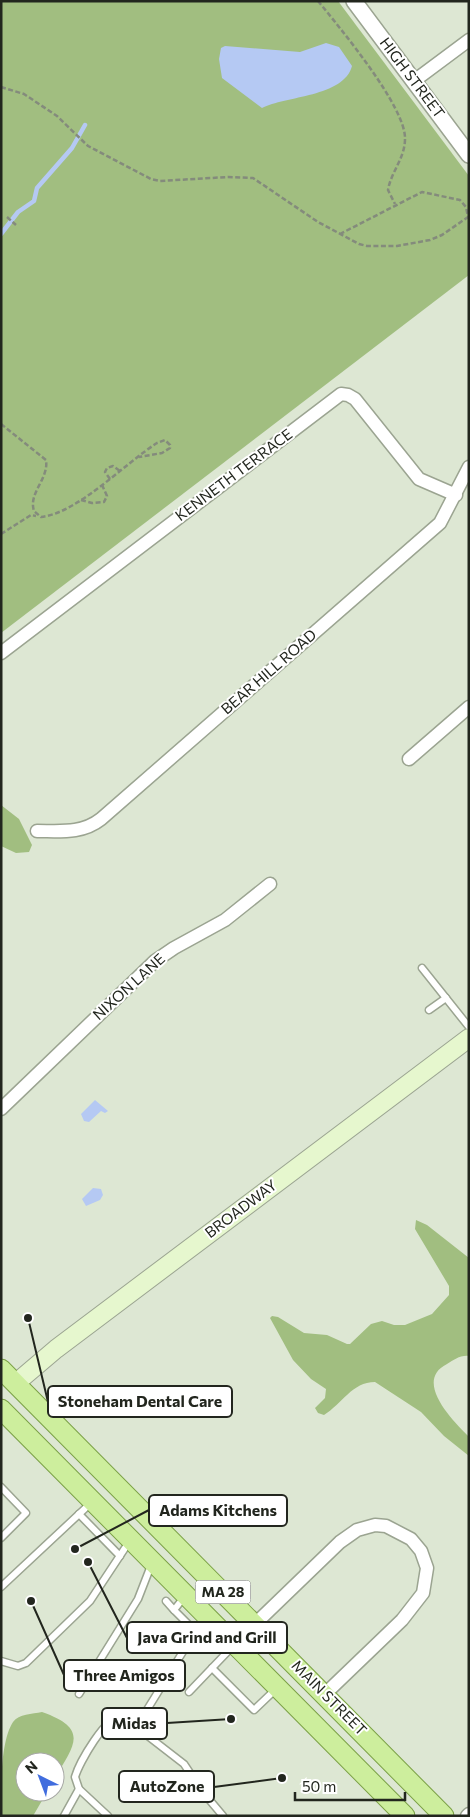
<svg xmlns="http://www.w3.org/2000/svg" width="470" height="1817" viewBox="0 0 470 1817" font-family="Commissioner,sans-serif">
  <style>
    .green { fill: #a1be80 }
    .water { fill: #b5c9f3 }
    .lines { fill: none; stroke-linecap: round; stroke-linejoin: round }
    .stream { stroke: #b5c9f3; stroke-width: 4.5 }
    .service-casing { stroke: #9ba491; stroke-width: 9 }
    .minor-casing { stroke: #9ba491; stroke-width: 15 }
    .tertiary-casing { stroke: #9ba491; stroke-width: 18 }
    .secondary-casing { stroke: #9ba491; stroke-width: 20 }
    .primary-casing { stroke: #7ba146; stroke-width: 21 }
    .path { stroke: #848b7c; stroke-width: 2.5; stroke-dasharray: 5 2.5; stroke-linecap: butt }
    .service { stroke: #fff; stroke-width: 6 }
    .minor { stroke: #fff; stroke-width: 12 }
    .tertiary { stroke: #fff; stroke-width: 15 }
    .secondary { stroke: #e6f7ce; stroke-width: 18 }
    .primary { stroke: #cdee9d; stroke-width: 19 }
    .labels { text-anchor: middle; stroke-width: 4; stroke-linejoin: round; paint-order: stroke }
    .shield { fill: #fff; stroke: #646762; stroke-width: 1 }
    .shield-label { font-size: 14px; font-weight: bold; fill: #22261e }
    .street-label { font-size: 15px; fill: #22261e; stroke: #fff }
    .leader { fill: none; stroke: #22261e; stroke-width: 2 }
    .callout-dot { fill: #22261e; stroke: #fff; stroke-width: 2 }
    .callout { fill: #fff; stroke: #22261e; stroke-width: 2 }
    .callout-label { font-size: 16px; text-anchor: middle; font-weight: bold; fill: #22261e }
  </style>
  <rect width="100%" height="100%" fill="#dde7d3"/>
  <g class="green">
    <path d="M1,1H338L469,176V275L1,633Z"/>
    <path d="M1,805L19,819L32,845L29,852L16,853L1,846Z"/>
    <path d="M416,1220L427,1225L469,1258V1356C460,1355 454,1360 447,1364C413,1381 453,1421 469,1437V1456L444,1436L421,1412L375,1382C352,1382 342,1404 324,1415L318,1413L315,1408L325,1398L326,1389L311,1379L293,1360L270,1318L272,1316L278,1317L304,1333L327,1335L347,1344H350L371,1324L382,1321L394,1325H405L432,1314L449,1295V1286L415,1229Z"/>
    <path d="M42,1712C90,1729 74,1745 55,1778V1762H25V1792H47L33,1816H1C1,1789 0,1742 13,1722C19,1714 32,1714 42,1712Z"/>
  </g>
  <g class="water">
    <path d="M326,43L339,47L352,66C344,97 285,96 262,108L222,78L219,59L221,48L225,46L300,52Z"/>
    <path d="M95,1100L108,1111L105,1113L101,1111L89,1122L84,1121L81,1114Z"/>
    <path d="M93,1188L101,1189L103,1195L100,1200L86,1206L82,1199Z"/>
  </g>
  <g class="lines">
    <path class="stream" d="M1,234L18,212L34,201L37,188L72,148L85,125"/>
    <defs>
      <g id="service">
        <path d="M422,968L469,1027"/>
        <path d="M429,1010L446,998"/>
        <path d="M1,1487L26,1513L1,1538"/>
        <path d="M79,1514L120,1556"/>
        <path d="M1,1587L92,1502"/>
        <path d="M185,1596L174,1610L196,1632"/>
        <path d="M166,1601L174,1610"/>
        <path d="M1,1661L18,1666L26,1663L90,1601L129,1542"/>
        <path d="M212,1668L254,1710L277,1688"/>
        <path d="M189,1692L234,1645"/>
        <path d="M79,1694L138,1599L152,1563"/>
        <path d="M145,1713L205,1616"/>
        <path d="M64,1816L79,1789"/>
        <path d="M108,1816L79,1789L75,1777C79,1763 106,1715 122,1716L184,1764L202,1791L223,1816"/>
      </g>
      <g id="minor">
        <path d="M414,81L469,40"/>
        <path d="M1,653L341,394L348,395L355,399L419,479L456,495"/>
        <path d="M409,759L469,707"/>
        <path d="M37,831C60,831 82,834 101,819L440,523L469,467"/>
        <path d="M1,1109L155,961L174,948L225,920L270,884"/>
        <path d="M255,1624L340,1542L357,1530L375,1525L386,1526L411,1539L421,1551L427,1568L423,1593L402,1620L325,1694"/>
        <path d="M467,1816L469,1814"/>
      </g>
      <path id="tertiary" d="M354,1L469,155"/>
      <path id="secondary" d="M16,1383L56,1349L469,1038"/>
      <g id="primary">
        <path d="M1,1369L444,1816"/>
        <path d="M1,1409L405,1816"/>
      </g>
    </defs>
    <use href="#service" class="service-casing"/>
    <use href="#minor" class="minor-casing"/>
    <use href="#tertiary" class="tertiary-casing"/>
    <use href="#secondary" class="secondary-casing"/>
    <use href="#primary" class="primary-casing"/>
    <g class="path">
      <path d="M318,1C340,28 406,107 405,139C405,158 391,172 388,190L395,204"/>
      <path d="M1,87L24,94L57,116L88,146L151,179L160,181L228,177L253,178L318,222L359,244L367,246H397L430,240L442,235L468,217L466,207L460,200L422,192L340,234"/>
      <path d="M7,217L16,225"/>
      <path d="M1,424L46,460C49,479 28,493 34,511L41,517C78,513 124,464 157,443L165,440L170,445V448L162,453L139,457"/>
      <path d="M110,479L105,472L107,468L113,466L120,471"/>
      <path d="M81,500L92,503L104,502L107,496L102,485"/>
      <path d="M1,534L31,515L36,516"/>
    </g>
    <use href="#service" class="service"/>
    <use href="#minor" class="minor"/>
    <use href="#tertiary" class="tertiary"/>
    <use href="#secondary" class="secondary"/>
    <use href="#primary" class="primary"/>
  </g>
  <g class="labels">
    <rect class="shield" x="195.5" y="1580.5" width="55" height="23" rx="4"/>
    <g class="shield-label">
      <text x="223" y="1597">MA 28</text>
    </g>
    <g class="street-label">
      <text transform="translate(412 78) rotate(53)" y="5">HIGH STREET</text>
      <text transform="translate(234 475) rotate(-37)" y="5">KENNETH TERRACE</text>
      <text transform="translate(269 672) rotate(-41)" y="5">BEAR HILL ROAD</text>
      <text transform="translate(129 987) rotate(-42)" y="5">NIXON LANE</text>
      <text transform="translate(241 1209) rotate(-37)" y="5">BROADWAY</text>
      <text transform="translate(329 1698) rotate(45)" y="5">MAIN STREET</text>
    </g>
  </g>
  <path class="leader" d="M28 1318L48 1402M75 1549L149 1510M88 1562L127 1638M31 1601L64 1675M231 1719L167 1723M282 1778L214 1787"/>
  <g class="callout-dot">
    <circle cx="28" cy="1318" r="5"/>
    <circle cx="75" cy="1549" r="5"/>
    <circle cx="88" cy="1562" r="5"/>
    <circle cx="31" cy="1601" r="5"/>
    <circle cx="231" cy="1719" r="5"/>
    <circle cx="282" cy="1778" r="5"/>
  </g>
  <g class="callout">
    <rect x="48" y="1386" width="184" height="31" rx="5"/>
    <rect x="149" y="1495" width="138" height="31" rx="5"/>
    <rect x="127" y="1622" width="160" height="31" rx="5"/>
    <rect x="64" y="1660" width="121" height="31" rx="5"/>
    <rect x="102" y="1708" width="65" height="31" rx="5"/>
    <rect x="119" y="1771" width="95" height="31" rx="5"/>
  </g>
  <g class="callout-label">
    <text x="140" y="1407">Stoneham Dental Care</text>
    <text x="218" y="1516">Adams Kitchens</text>
    <text x="207" y="1643">Java Grind and Grill</text>
    <text x="124" y="1681">Three Amigos</text>
    <text x="134" y="1729">Midas</text>
    <text x="167" y="1792">AutoZone</text>
  </g>
  <rect width="470" height="1817" fill="none" stroke="#22261e" stroke-width="5"/>
  <g transform="translate(40 1777) rotate(318)"><circle r="24" fill="#ffffff" stroke="#a7a8a5"/>
  <path d="M0-4L9 19L0 12L-9 19Z" fill="#416dde"/>
  <text y="-8" font-size="14" font-weight="bold" text-anchor="middle" fill="#22261e">N</text>
  </g>
  <path d="M295 1792v8h110v-8" fill="none" stroke="#22261e" stroke-width="2.5"/>
  <text x="302" y="1792" font-size="15" fill="#22261e" stroke="#ffffff" stroke-width="4" paint-order="stroke">50 m</text>
</svg>
